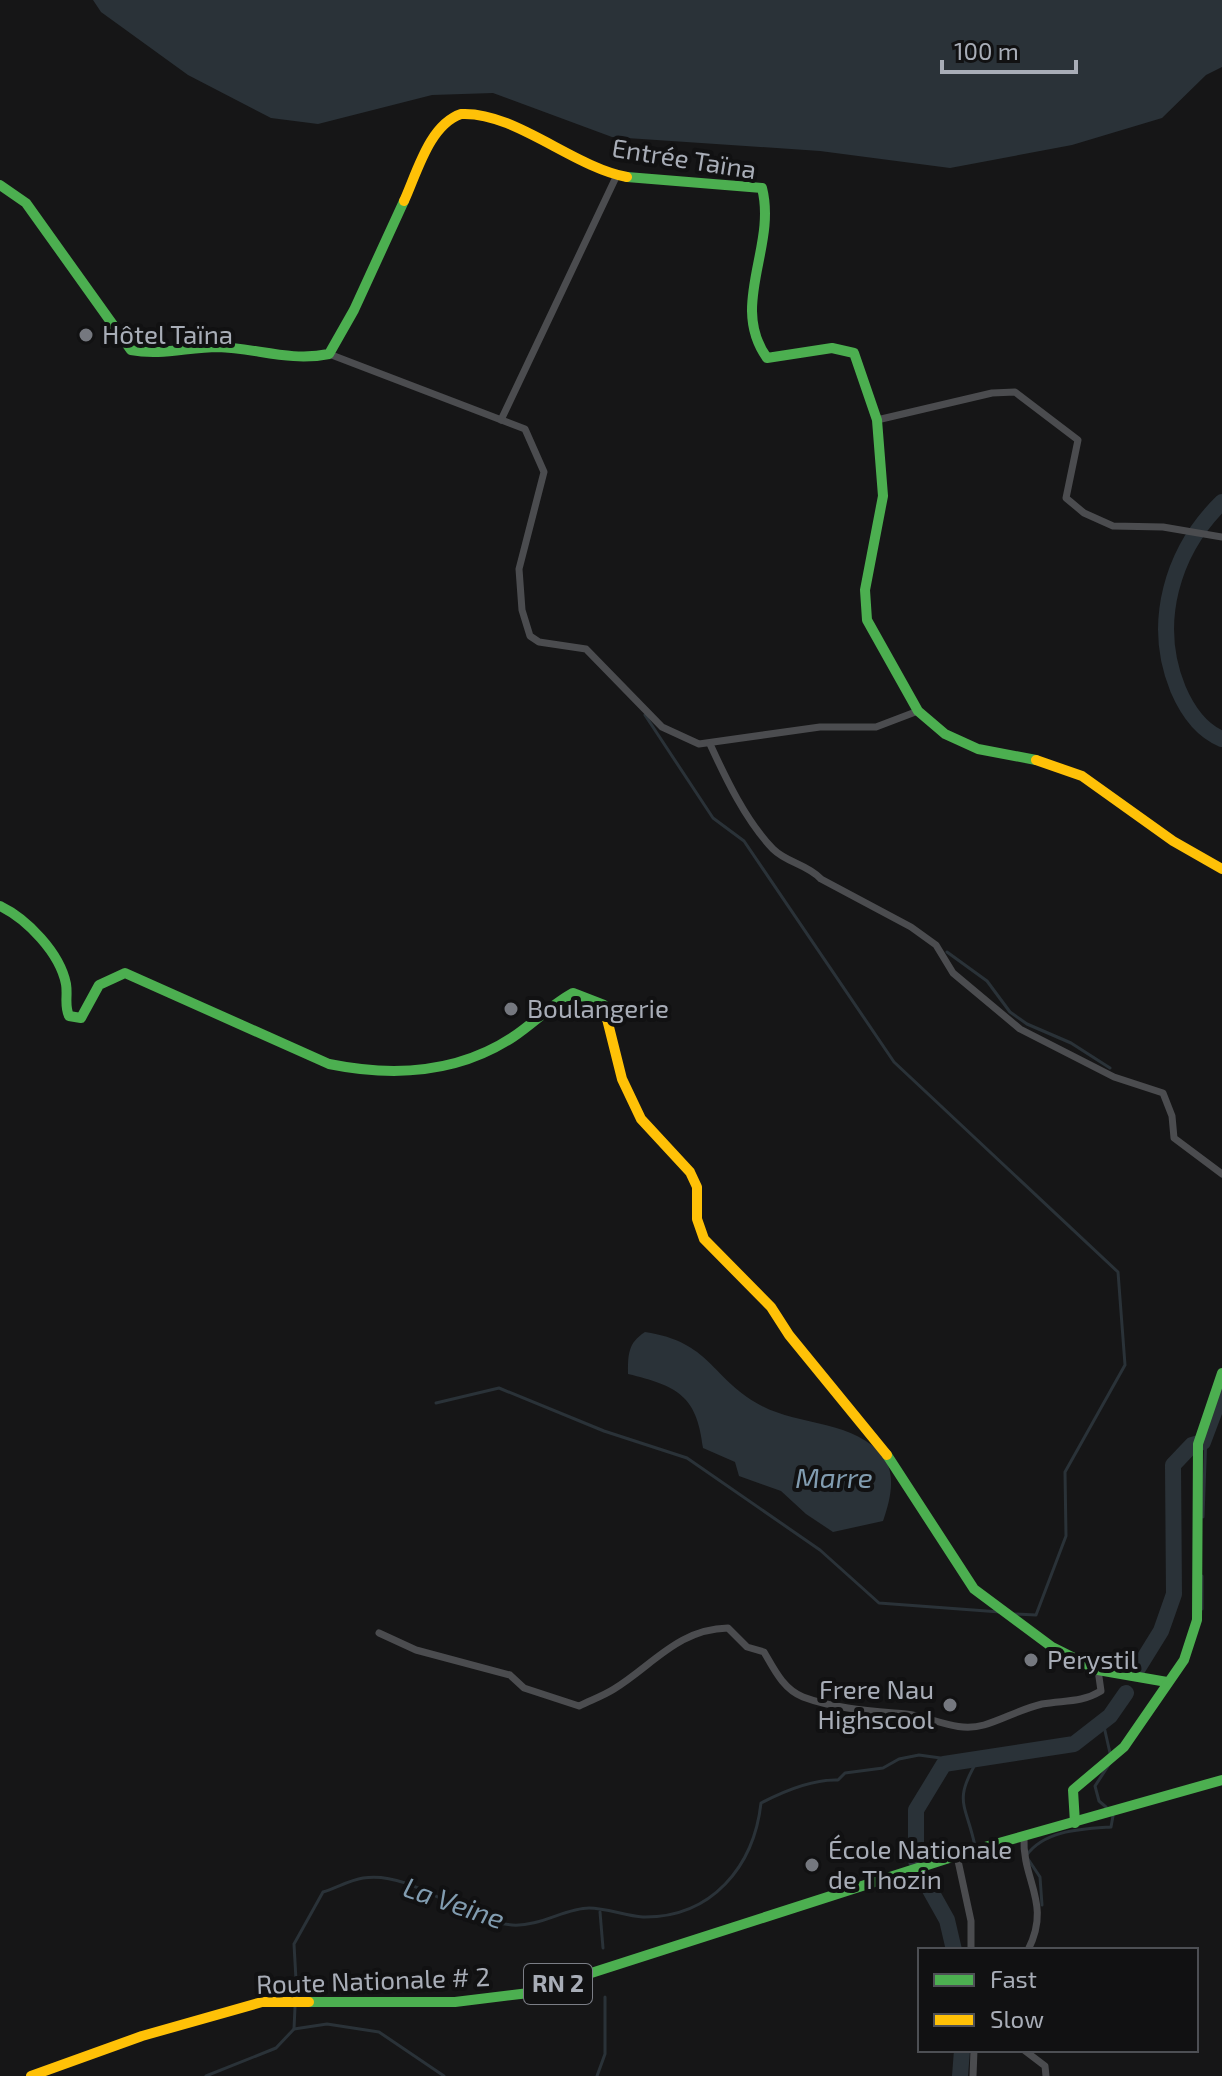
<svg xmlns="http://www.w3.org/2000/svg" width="1222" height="2076" viewBox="0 0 1222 2076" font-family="'Exo 2',sans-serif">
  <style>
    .water { fill: #2a3238 }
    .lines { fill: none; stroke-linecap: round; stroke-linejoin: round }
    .stream { stroke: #2a3238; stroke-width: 3 }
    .river { stroke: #2a3238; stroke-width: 16 }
    .street { stroke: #4b4c4f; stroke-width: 7 }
    .fast { stroke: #4caf50; stroke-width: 10 }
    .slow { stroke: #ffc107; stroke-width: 10 }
    .poi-dot { fill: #75787f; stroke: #111112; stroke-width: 3 }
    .labels { text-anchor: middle; stroke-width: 8; stroke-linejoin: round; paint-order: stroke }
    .shield { fill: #111112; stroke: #7b7e86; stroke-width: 2 }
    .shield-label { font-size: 24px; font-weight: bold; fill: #a8adb7 }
    .street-label { font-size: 26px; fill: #a8adb7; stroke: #111112 }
    .poi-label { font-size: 26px; fill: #a8adb7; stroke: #111112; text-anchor: start }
    .water-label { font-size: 28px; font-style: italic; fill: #819cb0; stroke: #111112 }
  </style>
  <rect width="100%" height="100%" fill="#161617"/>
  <g class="water">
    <path d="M93,0H1222V67L1206,75L1162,118L1072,145L950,168L820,151L612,137L493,93L432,95L318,124L271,118L188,75L101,12Z"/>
    <path d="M645,1332C711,1342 710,1377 760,1405C797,1426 856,1420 883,1457C897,1474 890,1501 883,1521L833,1532L806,1514L781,1491L739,1476L735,1462L703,1448C697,1395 677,1386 628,1374C628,1354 628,1343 645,1332Z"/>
  </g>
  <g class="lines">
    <g class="stream">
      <path d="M645,715L713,818L744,841L894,1062L1118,1272L1125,1365L1065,1472L1066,1536L1036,1615L1015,1614"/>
      <path d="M947,952L987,981L1010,1012L1027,1024L1071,1043L1110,1068"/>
      <path d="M436,1403L499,1388L604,1431L687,1458L820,1550L879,1603L1000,1612"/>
      <path d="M1203,1517L1206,1433"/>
      <path d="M1202,1609V1576"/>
      <path d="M1103,1722L1110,1753"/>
      <path d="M1106,1807L1099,1801L1095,1786L1112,1760"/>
      <path d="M975,1846C966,1803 952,1802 979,1758"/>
      <path d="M1042,1905L1040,1877L1026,1856C1044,1830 1082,1829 1111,1827L1113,1816"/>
      <path d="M600,1912L603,1948"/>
      <path d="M297,1998L294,1944L323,1892C336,1888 350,1880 363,1878C413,1870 463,1921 512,1925C539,1927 566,1908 589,1908C607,1908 625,1916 643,1917C712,1918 754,1866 761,1803C784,1791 812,1779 838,1780L845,1773L883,1768L899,1759L919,1755L962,1761"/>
      <path d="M294,2029L295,2007"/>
      <path d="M206,2076L276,2048L294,2029L327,2024L379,2032L444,2076"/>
      <path d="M597,2076L605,2054V1997"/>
    </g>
    <g class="river">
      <path d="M1222,502C1172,551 1151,623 1178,689C1187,710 1200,730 1222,739"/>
      <path d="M1135,1673L1161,1631L1174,1594L1173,1465L1192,1445L1203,1442L1222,1391"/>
      <path d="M916,1861V1810L944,1764L1074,1744L1110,1716L1126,1693"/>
      <path d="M924,1879L947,1920L954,1950"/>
      <path d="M960,2076L962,2050"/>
    </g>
    <g class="street">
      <path d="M329,354L525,429L544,472L519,569L522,610L530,636L539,642L586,649L662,727L699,744L820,727H876L918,711"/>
      <path d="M501,420L617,175"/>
      <path d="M877,420L992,393L1015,392L1078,440L1066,498L1084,513L1113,526L1163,527L1222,537"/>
      <path d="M710,744C726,779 746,821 773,849C787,863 807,864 821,879L911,927L936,945L953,973L1020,1029L1114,1077L1163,1093L1172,1116L1174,1138L1222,1174"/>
      <path d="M379,1633L416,1650L510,1675L524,1688L579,1706C591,1700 603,1696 614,1689C653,1665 678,1629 728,1628L747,1647L764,1652C774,1669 783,1689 803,1697C835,1709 873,1711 906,1714C933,1717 956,1733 984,1725C1004,1719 1021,1709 1042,1704C1064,1700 1081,1703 1101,1691L1098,1670"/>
      <path d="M1024,1837C1022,1881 1052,1903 1028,1950"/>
      <path d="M957,1856L971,1921V1950"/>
      <path d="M1024,2050L1045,2066L1046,2076"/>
      <path d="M973,2076L974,2050"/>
    </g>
    <g class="fast">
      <path d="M627,177L762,188C777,247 729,305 767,358L832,348L854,353L877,420L883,496L865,590L867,620L918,711L945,734L978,749L1036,760"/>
      <path d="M0,185L26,203L131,350C161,356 188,347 218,347C256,348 290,362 329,354L354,310L404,201"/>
      <path d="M0,906C27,919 60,953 66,984C68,996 64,1005 69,1016L81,1018L99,985L125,973L329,1064C393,1077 457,1074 513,1037C534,1023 551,1005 573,993L604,1005L607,1019"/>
      <path d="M887,1455L974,1589L1052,1647L1098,1670L1167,1682"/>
      <path d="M1075,1823L1073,1790L1124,1747L1184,1660L1197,1620L1198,1444L1222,1373"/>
      <path d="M309,2002H455L529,1993L974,1850L1222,1780"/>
    </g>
    <g class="slow">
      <path d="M404,201C417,173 429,125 461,114C514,111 573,167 627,177"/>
      <path d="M1036,760L1082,776L1173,841L1222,869"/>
      <path d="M607,1019L622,1079L641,1119L690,1172L697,1187V1219L704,1239L771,1307L789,1335L887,1455"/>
      <path d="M31,2076L142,2036L262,2002H309"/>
    </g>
  </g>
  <g class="poi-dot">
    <circle cx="86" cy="335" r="8"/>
    <circle cx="511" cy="1009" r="8"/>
    <circle cx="1031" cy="1660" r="8"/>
    <circle cx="950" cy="1705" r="8"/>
    <circle cx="812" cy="1865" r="8"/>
  </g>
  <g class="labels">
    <rect class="shield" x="524" y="1964" width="68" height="40" rx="6"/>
    <g class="shield-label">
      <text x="558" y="1992">RN 2</text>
    </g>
    <g class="street-label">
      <text transform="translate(684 159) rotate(9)" y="9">Entrée Taïna</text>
      <text transform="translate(373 1981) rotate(-2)" y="9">Route Nationale # 2</text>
    </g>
    <g class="poi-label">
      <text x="102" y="344">Hôtel Taïna</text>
      <text x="527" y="1018">Boulangerie</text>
      <text x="1047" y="1669">Perystil</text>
      <text x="934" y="1699" text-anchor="end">Frere Nau<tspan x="934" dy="30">Highscool</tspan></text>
      <text x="828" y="1859">École Nationale<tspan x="828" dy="30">de Thozin</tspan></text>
    </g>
    <g class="water-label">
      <text x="834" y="1488">Marre</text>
      <text transform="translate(454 1903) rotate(19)" y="10">La Veine</text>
    </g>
  </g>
  <rect x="918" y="1948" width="280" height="104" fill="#111112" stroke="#4d4f54" stroke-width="2"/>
  <rect x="934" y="1974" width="40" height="12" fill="#4caf50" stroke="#4d4f54" stroke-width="2"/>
  <text x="990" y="1988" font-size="24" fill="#a8adb7">Fast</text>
  <rect x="934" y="2014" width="40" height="12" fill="#ffc107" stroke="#4d4f54" stroke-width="2"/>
  <text x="990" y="2028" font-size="24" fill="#a8adb7">Slow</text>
  <path d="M942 60v12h134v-12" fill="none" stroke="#a8adb7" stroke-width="4"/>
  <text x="954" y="60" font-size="24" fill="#a8adb7" stroke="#111112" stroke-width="6" paint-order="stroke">100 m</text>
</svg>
